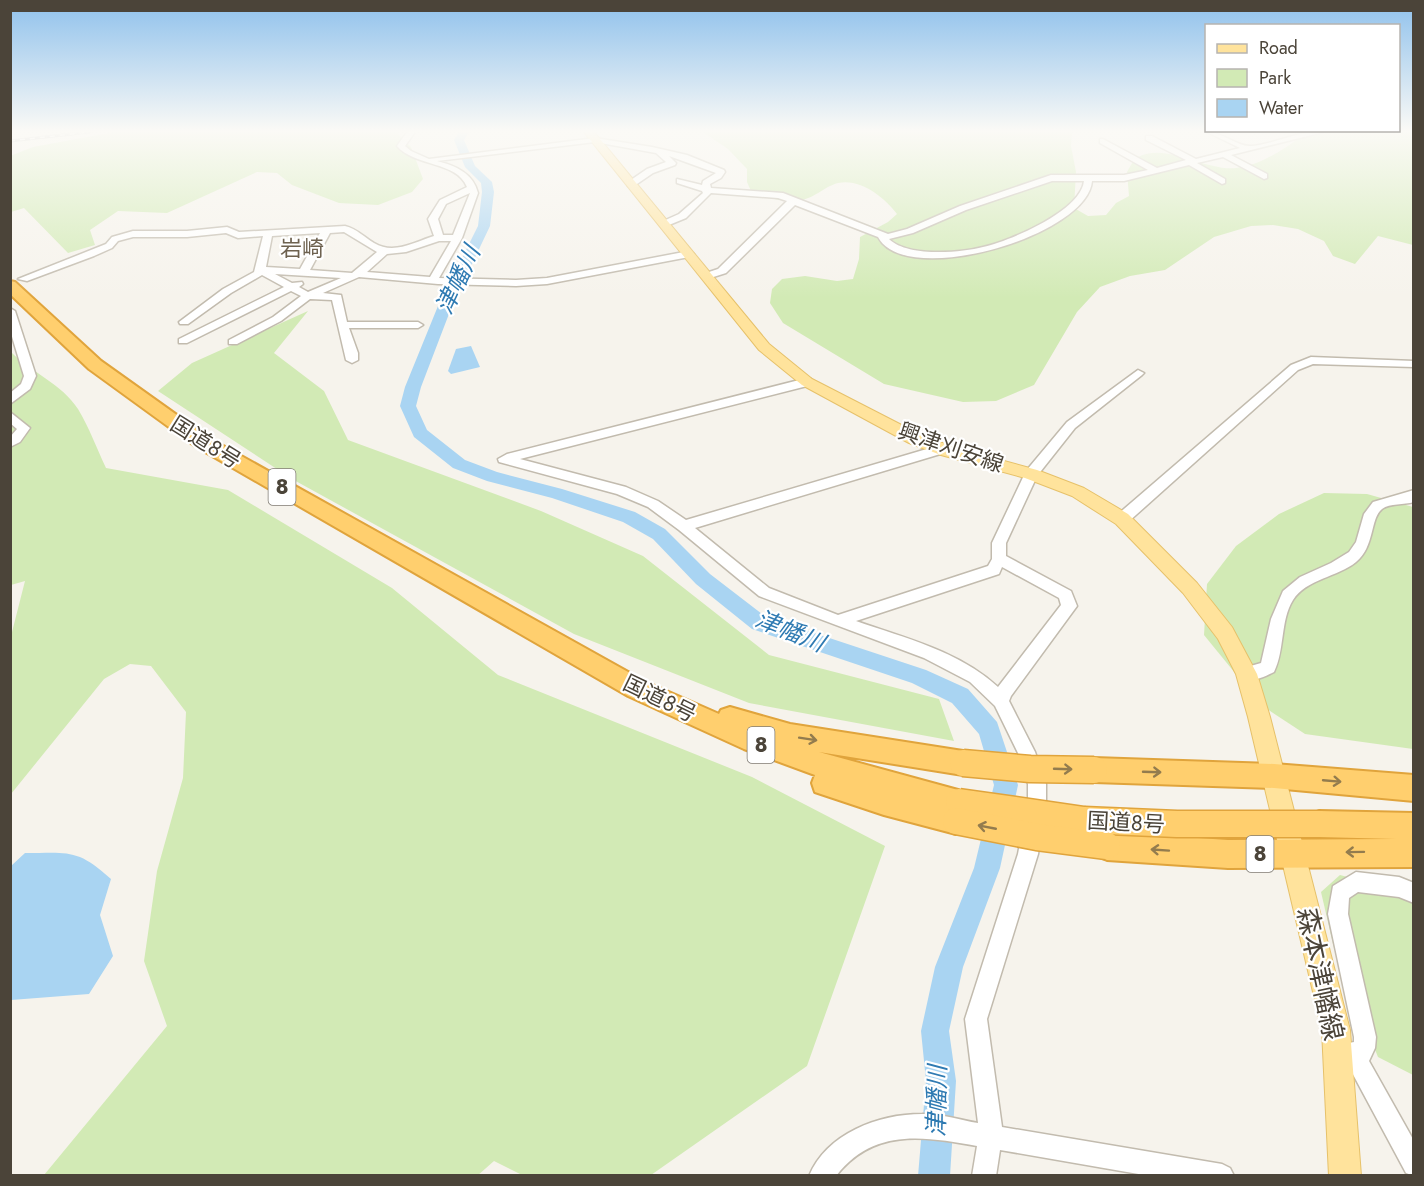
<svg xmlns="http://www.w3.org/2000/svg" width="1424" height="1186" viewBox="0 0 1424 1186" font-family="Jost,'Noto Sans JP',sans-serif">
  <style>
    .green { fill: #d2eab5 }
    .water { fill: #a9d4f2 }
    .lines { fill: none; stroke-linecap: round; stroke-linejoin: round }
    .river { fill: #a9d4f2; fill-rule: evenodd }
    .minor-casing { stroke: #c2bbae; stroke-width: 3 }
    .major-casing { stroke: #e6c16a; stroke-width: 2 }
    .highway-casing { stroke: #e0a43c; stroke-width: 4 }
    .minor { fill: #fff; fill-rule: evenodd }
    .major { fill: #ffe39c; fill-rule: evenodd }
    .highway { fill: #ffcf6e; fill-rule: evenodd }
    .rail-casing { stroke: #9a9a9a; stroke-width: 3 }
    .rail { stroke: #fff; stroke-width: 1.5; stroke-dasharray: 5; stroke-linecap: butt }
    .highway-bridge-casing { stroke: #e0a43c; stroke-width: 29; stroke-linecap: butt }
    .highway-bridge { stroke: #ffcf6e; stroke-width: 26 }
    .oneway { stroke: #937c4e }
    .labels { text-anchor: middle; stroke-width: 4.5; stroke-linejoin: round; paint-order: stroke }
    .shield { fill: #fff; stroke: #817c74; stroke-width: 1.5 }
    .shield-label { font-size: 21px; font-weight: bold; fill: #4b4439 }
    .far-quarter-label { font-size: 22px; fill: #6e6250; stroke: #fff }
    .street-label { font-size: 22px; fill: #4b4439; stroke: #fff }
    .water-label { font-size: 24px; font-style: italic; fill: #2e7ab2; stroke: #fff }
    .near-street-label { font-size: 27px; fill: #4b4439; stroke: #fff }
  </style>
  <rect width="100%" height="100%" fill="#f6f3ec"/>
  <g class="green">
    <path d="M114,132H399L398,134L411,147L423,179L412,192L378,205L339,203L292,185L277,173L257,172L167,213L118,211L90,230L95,245L68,253L24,208L11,212L10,156L33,147Z"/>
    <path d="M703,132H1072L1071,146L1076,172L1074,208L1088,216L1106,215L1116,203L1129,196L1127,172C1130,167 1133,160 1138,157C1167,142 1204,171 1236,168C1258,166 1281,151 1298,139L1296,132H1413V245L1378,236L1355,264L1333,256L1324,241L1298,229L1273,225L1251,226L1214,237L1165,270L1130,276L1100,287L1077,312L1034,385L996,401L963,402L884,384L783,323L770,303L772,289L782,279L805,276L837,281L853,279L859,259L860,237L888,222L897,214C885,198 861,178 838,183C823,187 813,200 796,201C780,202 765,197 751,191L747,182V169L728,149Z"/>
    <path d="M308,311L274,353L324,391L348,440L541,511L643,556L769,655L939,699L954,741L749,703L574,634L292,479L158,391L192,363Z"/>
    <path d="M11,352C31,372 62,384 78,409C89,427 97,449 106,468L228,490L392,588L498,675L752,777L885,846L807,1066L651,1175H522L494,1161L477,1176L44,1175L167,1026L144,961L157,871L183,778L186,712L151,666L130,664L104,679L11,794V636L25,581L11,585Z"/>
    <path d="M1324,493L1367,494L1413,507V749L1305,734L1261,705L1204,635L1207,584L1236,546L1279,514Z"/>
    <path d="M1340,875L1413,894V1075L1378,1057L1334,948L1321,892Z"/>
  </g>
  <g class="water">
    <path d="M471,346L480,367L451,374L448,371L456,349Z"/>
    <path d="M25,853C68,853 77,848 111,879L100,915L113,956L89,994L11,1000V866Z"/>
  </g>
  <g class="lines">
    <path class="river" d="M459,132H469L464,140L475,166L492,182L494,192L490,226L452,306L421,387L416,406L427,430L465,460L497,472L562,489L635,512L665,529L710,574L766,617L926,670L968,689L997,722L1018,785L1000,868L963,967L949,1031L956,1081L950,1176H918L926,1081L921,1031L935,967L974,868L994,785L979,734L952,703L912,683L752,629L696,584L653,539L623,522L552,498L487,481L453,468L414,437L400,406L405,387L438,306L478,226L482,192L481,183L465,167L454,140Z"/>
    <defs>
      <g id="minor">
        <path d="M407,132H415L405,146L411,151L429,159L595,138L652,147L687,155L724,170L725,172L721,178L710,184L711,188L783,193L888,234L907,229L960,206L1051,175H1124L1148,170L1100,143V139H1103L1157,168L1186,160L1146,140V136H1152L1196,159L1240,148L1207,132C1223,132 1237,147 1251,146C1276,144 1299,130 1324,132L1231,155L1267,174V178L1264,179L1223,157L1197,163L1225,179V183L1222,184L1189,165L1124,181H1092C1088,236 905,289 878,237L795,205L726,273L707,279L702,276L703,274L718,269L787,201L778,198L711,193L686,218L664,227L659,224L661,222L679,214L703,193L702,191L677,183V179L702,185L703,181L716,173L669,156L676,163L675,165L653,173L634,186H628V182L647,169L666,162L656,153L595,142L437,161C456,166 473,173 478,193L462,238L439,278L516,280L547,278L689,251L694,254L689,257L547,284L516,286L438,284L359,277L323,293L341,295L347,322H418L423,325L418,328H349L358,353V360L352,363L346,360L332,300L310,299L281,321L237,344H229V340L273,317L301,296L291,291L187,343H179V339L284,287L262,275L231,293L188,324H180L179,322L223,289L254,272L263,236L238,238L226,233L187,237H133L118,241L112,248L94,256L27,281L18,279L106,244L112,237L133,231H187L227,227L239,232L345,226C357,229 364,237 374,243C394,255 414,242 434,236L428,219L440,200L467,187C457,161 415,167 397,146ZM1052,181H1084C1081,211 1010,241 983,247C960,253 907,257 889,239L913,233L966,210ZM470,193L453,235H443L438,219L446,204ZM344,232L377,252L352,273L310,270L330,233ZM320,233L300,269L266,267L272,236ZM439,241H451L430,277L367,272L387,254L406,252ZM275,274L341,278L308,292L299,287L303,284L302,282L292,283Z"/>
        <path d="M10,308L15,311L36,376L30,389L10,404V393L21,384L24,376L10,330Z"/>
        <path d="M1311,357L1414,361V367L1313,364L1298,370L1127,523H1117L1115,519L1117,515L1291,365Z"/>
        <path d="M1138,370L1144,373L1142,375L1075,428L1037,476L1006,543V556L1071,591L1077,606L1011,696L1009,701L1035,752L1046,784V800L1038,854L987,1019L1002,1127L1222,1164L1230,1168L1234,1176H1150L1000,1150L996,1176H972L977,1146C925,1137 874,1127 836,1176H809C827,1133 879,1114 922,1114C940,1113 960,1120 978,1123L965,1019L1018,854L1028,800V784L1018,753L995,706L970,682L924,658L759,596L679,530L648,507L617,494L499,462L498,459L507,454L807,378L811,379V385L520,459L626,487L658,501L686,520L937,446H947L948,449L947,452L695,528L769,588L838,615L988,566L992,559V543L1026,471L1067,422ZM1002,567L1059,598L1061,605L998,687C959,651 905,638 856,621L999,574Z"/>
        <path d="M10,412L30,428L20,442L10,447V437L17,429L10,423Z"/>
        <path d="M1414,490V502C1404,505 1390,503 1382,509C1370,518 1375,547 1356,562C1338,577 1306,579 1293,600C1280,621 1285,650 1274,672C1264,677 1251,683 1240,679L1238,674L1240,669L1261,663L1271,619L1283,591L1300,577L1331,563L1349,552L1356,542L1364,514L1373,502Z"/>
        <path d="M1356,872L1399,877L1414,883V903L1399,897L1358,892L1349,898L1348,914L1376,1037L1375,1048L1369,1061L1414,1141V1176L1406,1173L1341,1052L1344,1044L1354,1042V1037L1328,914L1333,886Z"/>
      </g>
      <path id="major" d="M584,132H594L769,344L812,379L921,435L953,447L1037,470L1084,488L1128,514L1197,583L1232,627L1257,674L1270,717L1350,1030L1361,1176H1329L1322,1030L1248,717L1236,674L1218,639L1183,593L1116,524L1072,496L1025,478L941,455L909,443L802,385L759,350Z"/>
      <g id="highway">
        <path d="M10,281L15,282L101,361L209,438L646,682L719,714L721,710L730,707L790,724L963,751L972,754L976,763L972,772L963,775L819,752L969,793L973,802L966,812L970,821L966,830L956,834L884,815L815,792L812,783L815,775L744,749L628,696L195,446L89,369L10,294Z"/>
        <path d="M1094,758L1274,764L1414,775V801L1274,788L1094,782L1085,779L1081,770L1085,761Z"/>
        <path d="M1319,811L1414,813V867L1228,868L1107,860L1097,856L1093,846L1097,836L1107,832L1228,840L1396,839L1319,837L1309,833L1305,824L1309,815Z"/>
      </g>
    </defs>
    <use href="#minor" class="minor-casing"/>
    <use href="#major" class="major-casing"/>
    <use href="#highway" class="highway-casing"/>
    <use href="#minor" class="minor"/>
    <use href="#major" class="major"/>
    <use href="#highway" class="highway"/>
    <defs>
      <path id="rail" d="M10,141L89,132"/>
    </defs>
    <use href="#rail" class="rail-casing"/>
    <use href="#rail" class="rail"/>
    <defs>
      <g id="highway-bridge">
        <path d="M963,763L1030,769L1094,770"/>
        <path d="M959,802L1084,820L1177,824H1319"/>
        <path d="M956,821L1037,837L1107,846"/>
      </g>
    </defs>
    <use href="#highway-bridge" class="highway-bridge-casing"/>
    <use href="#highway-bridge" class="highway-bridge"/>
  </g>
  <defs><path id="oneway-shaft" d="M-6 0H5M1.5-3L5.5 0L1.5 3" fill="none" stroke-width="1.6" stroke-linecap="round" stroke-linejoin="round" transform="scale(1.5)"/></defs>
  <g class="oneway">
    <use href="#oneway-shaft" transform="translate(808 739) rotate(9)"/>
    <use href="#oneway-shaft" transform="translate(1063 769) rotate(2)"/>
    <use href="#oneway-shaft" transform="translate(1152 772) rotate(2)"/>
    <use href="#oneway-shaft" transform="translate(1332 781) rotate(5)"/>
    <use href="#oneway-shaft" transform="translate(987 827) rotate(-169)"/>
    <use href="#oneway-shaft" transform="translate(1160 850) rotate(-176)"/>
    <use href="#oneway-shaft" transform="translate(1355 852) rotate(179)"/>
  </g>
  <linearGradient id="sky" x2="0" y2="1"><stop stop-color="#8fc1ec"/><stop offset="0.44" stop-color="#fbfaf6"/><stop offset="1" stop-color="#fbfaf6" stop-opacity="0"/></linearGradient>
  <rect width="1424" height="298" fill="url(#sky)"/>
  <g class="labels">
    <g class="shield">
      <rect x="268.5" y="469" width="27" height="36" rx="4.5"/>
      <rect x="747.5" y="727" width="27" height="36" rx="4.5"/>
      <rect x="1246.5" y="836" width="27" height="36" rx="4.5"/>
    </g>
    <g class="shield-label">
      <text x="282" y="494">8</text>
      <text x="761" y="752">8</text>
      <text x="1260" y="861">8</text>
    </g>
    <g class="far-quarter-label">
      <text x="302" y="256">岩崎</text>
    </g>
    <g class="street-label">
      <text transform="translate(206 442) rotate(32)" y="8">国道8号</text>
      <text transform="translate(951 447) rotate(19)" y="8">興津刈安線</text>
      <text transform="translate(660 698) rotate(26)" y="8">国道8号</text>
      <text transform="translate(1126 822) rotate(3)" y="8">国道8号</text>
    </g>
    <g class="water-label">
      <text transform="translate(458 280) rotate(-65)" y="8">津幡川</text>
      <text transform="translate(790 631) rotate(22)" y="8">津幡川</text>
      <text transform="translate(937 1101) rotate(-89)" y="8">津幡川</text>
    </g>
    <g class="near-street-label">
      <text transform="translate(1320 974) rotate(78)" y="9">森本津幡線</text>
    </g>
  </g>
  <rect width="1424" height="1186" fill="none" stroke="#4b4439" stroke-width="24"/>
  <rect x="1205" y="24" width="195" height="108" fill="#ffffff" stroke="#b7b4b0" stroke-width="1.5"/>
  <rect x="1217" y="44" width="30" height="9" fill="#ffe39c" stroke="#b7b4b0" stroke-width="1.5"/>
  <text x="1259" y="54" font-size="18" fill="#4b4439">Road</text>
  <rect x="1217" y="69" width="30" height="18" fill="#d2eab5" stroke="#b7b4b0" stroke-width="1.5"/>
  <text x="1259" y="84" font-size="18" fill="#4b4439">Park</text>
  <rect x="1217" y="99" width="30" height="18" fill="#a9d4f2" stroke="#b7b4b0" stroke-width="1.5"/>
  <text x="1259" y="114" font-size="18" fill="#4b4439">Water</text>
</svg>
